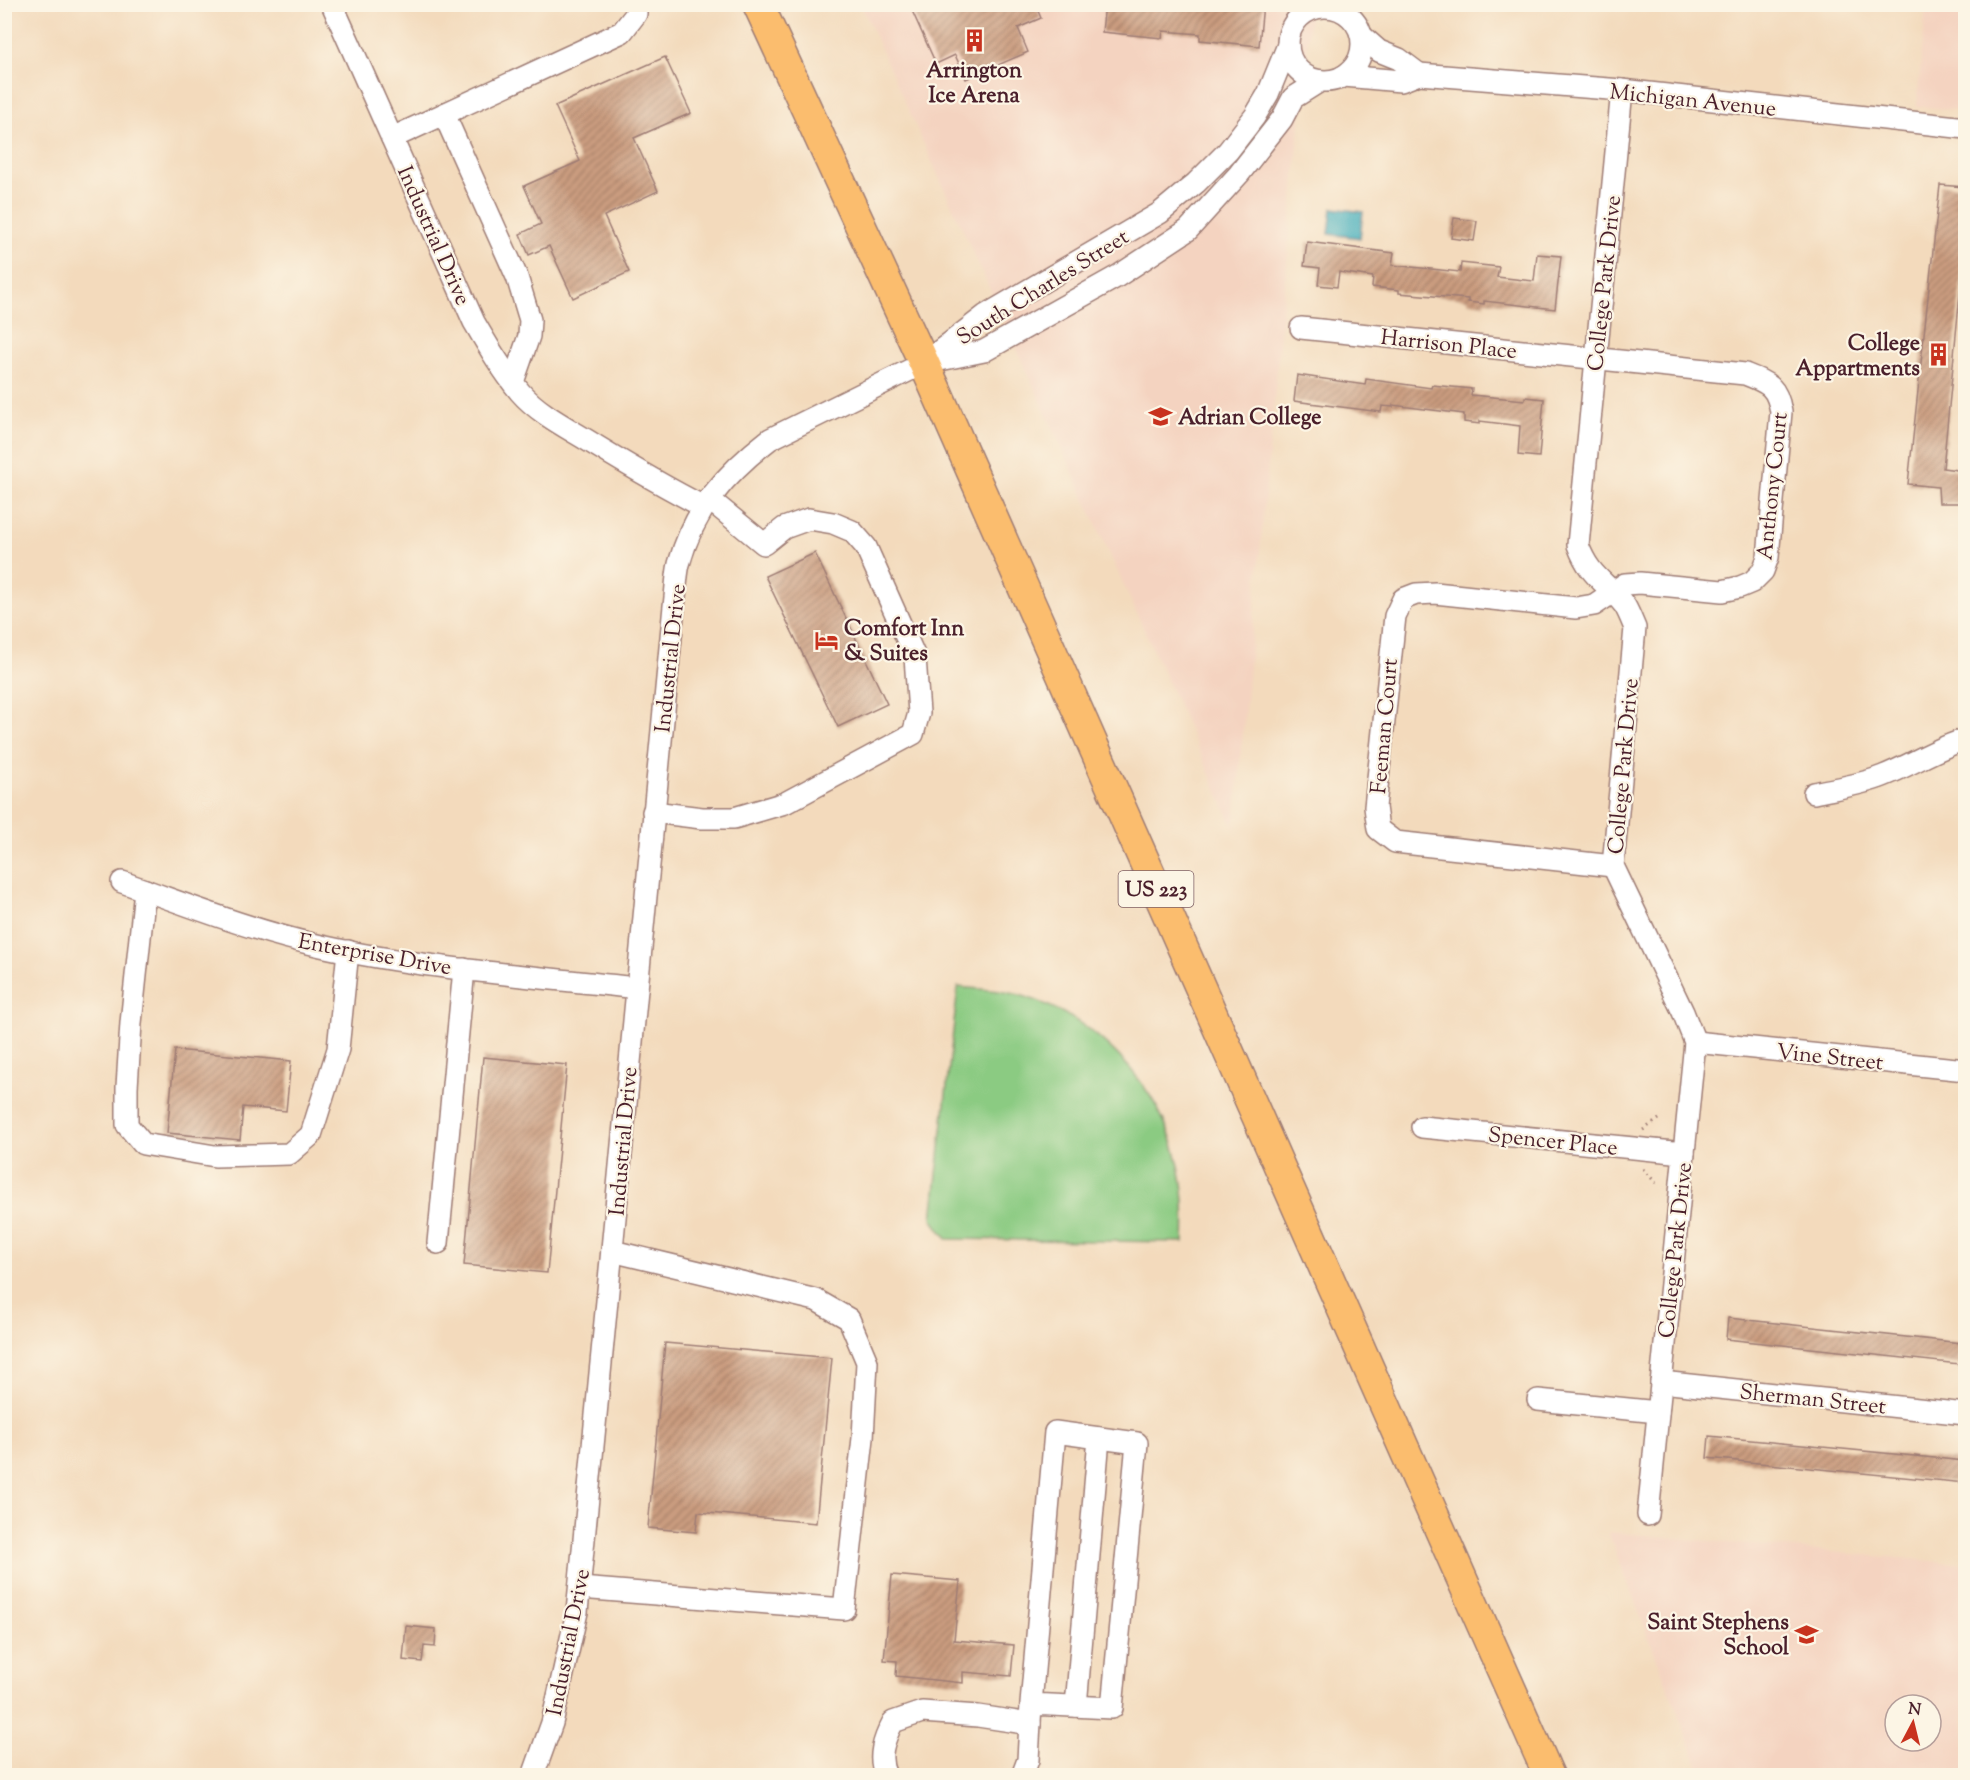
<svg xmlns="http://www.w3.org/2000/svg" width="1970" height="1780" viewBox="0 0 1970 1780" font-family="'Sorts Mill Goudy',serif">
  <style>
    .built { fill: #f4d3c0; fill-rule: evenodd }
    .park { fill: #8bcb82; stroke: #6a7556; stroke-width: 1.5 }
    .water { fill: #3cabba; stroke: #436572; stroke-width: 1.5 }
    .building { fill: url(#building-hatch) }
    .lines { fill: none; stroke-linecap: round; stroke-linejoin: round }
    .minor-casing { stroke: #9e7c74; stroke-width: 24 }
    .highway-casing { stroke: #9e7c74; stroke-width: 33 }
    .path { stroke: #9e7c74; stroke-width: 3; stroke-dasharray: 1.5 4.5; stroke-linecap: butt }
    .minor { stroke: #fff; stroke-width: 21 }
    .highway { stroke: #fbbd6e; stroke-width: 30 }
    .labels { text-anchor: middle; stroke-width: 4.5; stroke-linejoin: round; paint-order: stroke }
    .shield { fill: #fcf5e5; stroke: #7f5f63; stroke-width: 1.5 }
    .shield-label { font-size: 21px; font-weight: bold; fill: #4a1f2b }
    .poi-label { font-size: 22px; font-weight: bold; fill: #4a1f2b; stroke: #fcf5e5; text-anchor: end }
    .street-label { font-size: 22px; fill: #4a1f2b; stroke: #fcf5e5 }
  </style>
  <defs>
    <pattern id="building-hatch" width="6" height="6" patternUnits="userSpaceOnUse" patternTransform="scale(1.5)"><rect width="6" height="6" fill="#ca9c7f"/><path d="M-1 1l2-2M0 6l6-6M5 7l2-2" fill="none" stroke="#a67f68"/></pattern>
  </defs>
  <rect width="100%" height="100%" fill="#fcf5e5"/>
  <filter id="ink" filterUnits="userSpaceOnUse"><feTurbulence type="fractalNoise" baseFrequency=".0167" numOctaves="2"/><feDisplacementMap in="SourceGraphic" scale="12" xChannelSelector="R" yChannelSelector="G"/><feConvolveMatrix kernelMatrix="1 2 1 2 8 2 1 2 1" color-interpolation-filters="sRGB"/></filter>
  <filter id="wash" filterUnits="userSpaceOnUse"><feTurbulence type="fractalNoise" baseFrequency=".008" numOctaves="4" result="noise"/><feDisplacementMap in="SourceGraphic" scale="24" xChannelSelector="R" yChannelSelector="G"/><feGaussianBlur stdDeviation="1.35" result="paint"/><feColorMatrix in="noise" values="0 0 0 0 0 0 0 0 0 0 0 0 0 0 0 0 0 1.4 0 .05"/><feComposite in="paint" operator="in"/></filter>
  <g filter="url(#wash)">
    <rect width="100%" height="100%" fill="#f3dabc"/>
    <g class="built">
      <path d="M861,5H1311L1234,828Z"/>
      <path d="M1926,5H1965V111L1917,106Z"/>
      <path d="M1608,1532L1965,1564V1775H1702ZM1895,1705H1931V1741H1895Z"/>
    </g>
    <path class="park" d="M958,987C980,989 1004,990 1026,997C1106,1023 1171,1099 1182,1183C1185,1203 1185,1222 1184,1242L947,1239L932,1219Z"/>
    <path class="water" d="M1332,208L1363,212L1360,238L1329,234Z"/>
    <g id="blocks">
      <g class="building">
        <path d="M909,4H1035L1041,18L1018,28L1028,52L966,79L955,55L936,64Z"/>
        <path d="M1105,4H1263L1259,46L1200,40V34L1163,31L1162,38L1102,32Z"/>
        <path d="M665,57L691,113L634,138L658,191L604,216L629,272L573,298L549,246L529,255L520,234L541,224L524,186L580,161L555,106Z"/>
        <path d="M1940,185L1965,187V242L1943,468L1965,471V503H1939L1938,487L1908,484Z"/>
        <path d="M1454,218L1477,221L1474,241L1451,238Z"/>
        <path d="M1307,242L1394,253L1392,265L1460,272L1461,263L1499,267L1497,277L1534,281L1537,254L1561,256L1555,309L1484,301V304L1468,302V299L1399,293V290L1372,287L1373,277L1339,272L1337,287L1318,285L1320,268L1304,266Z"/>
        <path d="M1297,375L1365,385L1366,379L1431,388L1432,385L1472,389L1471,395L1525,400V397L1544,399L1539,457L1518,455L1520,426L1480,421V424L1464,422V414L1393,405V407L1382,406L1381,412L1294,401Z"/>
        <path d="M815,553L887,704L838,727L765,576Z"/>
        <path d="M175,1050L291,1061L286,1111L243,1107L240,1140L167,1133Z"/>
        <path d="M483,1057L567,1065L547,1273L464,1265Z"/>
        <path d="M1728,1318L1961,1343L1959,1364L1726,1339Z"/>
        <path d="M665,1343L832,1358L816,1523L698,1512L696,1532L648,1528Z"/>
        <path d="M1709,1436L1965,1461V1483L1707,1458Z"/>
        <path d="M892,1575L960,1581L954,1640L1014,1645L1011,1676L963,1672V1683L896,1676L897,1661L884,1660Z"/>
        <path d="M406,1626L436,1629L435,1647L424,1646L422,1662L403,1660Z"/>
      </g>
    </g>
  </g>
  <g filter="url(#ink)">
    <use href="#blocks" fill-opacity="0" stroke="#9e7c74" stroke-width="1.5"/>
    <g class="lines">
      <defs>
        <g id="minor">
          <path d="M332,4L474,322C488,346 502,370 520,392C540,415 570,429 595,445C631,467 667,488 704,507"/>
          <circle cx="1325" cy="44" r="37"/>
          <path d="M1362,36L1379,51L1399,59L1419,74"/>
          <path d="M1344,76L1401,81L1419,74L1622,90L1966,128"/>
          <path d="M1622,90L1578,545C1590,578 1606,581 1625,606C1629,613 1632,621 1635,628L1613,866L1683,1012L1695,1042L1648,1515"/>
          <path d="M444,114L517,277L530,320L529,336L513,382"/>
          <path d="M392,138L622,32L636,14V4"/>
          <path d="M1301,328L1745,374C1768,383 1777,386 1781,412L1768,557L1763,571L1752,582L1740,587L1722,591L1640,583L1625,584L1594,605L1576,608L1435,593L1416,594L1403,599L1395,616L1375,807L1378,829L1395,842L1613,866"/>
          <path d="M930,362L984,351L1118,276L1188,230L1239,174L1282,119L1293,98L1320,81"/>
          <path d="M1814,793C1837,788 1861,785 1883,776C1911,765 1937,748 1966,739"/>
          <path d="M653,812L702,818H734L785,803L913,734L919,713L915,657L866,547L852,531L833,523L809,519L784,528L764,544L709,499"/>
          <path d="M122,882C188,905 253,931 321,946C424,969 531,976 636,988"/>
          <path d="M145,890L131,1023L127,1087V1125L143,1144L215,1156L289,1154L311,1135L338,1049L348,951"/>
          <path d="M1695,1042L1966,1070"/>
          <path d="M1422,1127L1684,1153"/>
          <path d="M438,1243L464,969"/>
          <path d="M1661,1382L1966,1414"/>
          <path d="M1538,1400L1658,1412"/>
          <path d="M580,1588L844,1609L863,1438L867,1362L849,1319L816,1300L612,1251"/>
          <path d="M1076,1706L1099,1438"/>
          <path d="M533,1776L552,1723L577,1612L674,606C676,592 676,577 679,564C694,509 726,473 770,439L924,363L986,315L1160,213L1196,183L1228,151L1255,116L1268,94L1288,45"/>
          <path d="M886,1776C877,1757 884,1739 893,1722L922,1712L978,1716L1030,1724"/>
          <path d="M1022,1776L1028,1760L1031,1704L1055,1432L1137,1443L1112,1708L1031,1704"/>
        </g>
        <path id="highway" d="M758,4L924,363L1549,1776"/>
      </defs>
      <use href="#minor" class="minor-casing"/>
      <use href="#highway" class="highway-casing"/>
      <g class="path">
        <path d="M1643,1130L1662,1117"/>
        <path d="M1643,1169L1656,1183"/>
      </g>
      <use href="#minor" class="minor"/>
      <use href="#highway" class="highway"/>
    </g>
  </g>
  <defs>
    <symbol id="building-bare" viewBox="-9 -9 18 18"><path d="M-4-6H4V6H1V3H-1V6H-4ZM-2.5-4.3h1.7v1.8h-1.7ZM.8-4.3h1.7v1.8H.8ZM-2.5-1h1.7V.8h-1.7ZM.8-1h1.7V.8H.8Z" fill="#c8321e" stroke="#fcf5e5" stroke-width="2.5" paint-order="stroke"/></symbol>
    <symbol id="university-bare" viewBox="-9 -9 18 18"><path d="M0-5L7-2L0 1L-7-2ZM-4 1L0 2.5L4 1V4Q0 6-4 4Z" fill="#c8321e" stroke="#fcf5e5" stroke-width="2.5" paint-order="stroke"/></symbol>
    <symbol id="hotel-bare" viewBox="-9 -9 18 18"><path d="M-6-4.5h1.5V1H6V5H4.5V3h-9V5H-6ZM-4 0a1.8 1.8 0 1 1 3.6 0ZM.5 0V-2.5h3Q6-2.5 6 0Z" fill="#c8321e" stroke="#fcf5e5" stroke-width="2.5" paint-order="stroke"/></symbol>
    <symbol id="school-bare" viewBox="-9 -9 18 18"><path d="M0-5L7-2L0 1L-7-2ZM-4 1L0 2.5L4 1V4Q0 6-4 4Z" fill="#c8321e" stroke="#fcf5e5" stroke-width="2.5" paint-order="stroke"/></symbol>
  </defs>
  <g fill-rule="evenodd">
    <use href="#building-bare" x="958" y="24" width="33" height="33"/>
    <use href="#building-bare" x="1922" y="338" width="33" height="33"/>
    <use href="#university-bare" x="1144" y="400" width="33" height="33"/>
    <use href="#hotel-bare" x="810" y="624" width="33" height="33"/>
    <use href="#school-bare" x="1790" y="1618" width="33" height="33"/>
  </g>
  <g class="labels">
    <rect class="shield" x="1118.5" y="871" width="75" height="36" rx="4.5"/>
    <g class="shield-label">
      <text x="1156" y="896">US 223</text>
    </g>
    <g class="poi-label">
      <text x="974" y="77" text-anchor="middle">Arrington<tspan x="974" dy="25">Ice Arena</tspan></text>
      <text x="1920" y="350">College<tspan x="1920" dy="25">Appartments</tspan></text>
      <text x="1178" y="424" text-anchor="start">Adrian College</text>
      <text x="844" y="635" text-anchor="start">Comfort Inn<tspan x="844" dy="25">&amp; Suites</tspan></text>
      <text x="1789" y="1629">Saint Stephens<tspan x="1789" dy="25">School</tspan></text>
    </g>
    <g class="street-label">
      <text transform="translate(1693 99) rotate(6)" y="8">Michigan Avenue</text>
      <text transform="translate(435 235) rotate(66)" y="8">Industrial Drive</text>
      <text transform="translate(1603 283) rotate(-84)" y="8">College Park Drive</text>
      <text transform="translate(1042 286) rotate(-32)" y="8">South Charles Street</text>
      <text transform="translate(1449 343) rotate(6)" y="8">Harrison Place</text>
      <text transform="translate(1771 486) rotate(-84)" y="8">Anthony Court</text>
      <text transform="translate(669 658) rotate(-84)" y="8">Industrial Drive</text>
      <text transform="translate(1383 726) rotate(-85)" y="8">Feeman Court</text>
      <text transform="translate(1622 766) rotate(-85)" y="8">College Park Drive</text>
      <text transform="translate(375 953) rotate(10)" y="8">Enterprise Drive</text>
      <text transform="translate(1830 1056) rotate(6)" y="8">Vine Street</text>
      <text transform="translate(1553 1140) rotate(6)" y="8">Spencer Place</text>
      <text transform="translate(622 1141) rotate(-85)" y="8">Industrial Drive</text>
      <text transform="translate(1674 1250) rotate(-84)" y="8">College Park Drive</text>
      <text transform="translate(1813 1398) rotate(6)" y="8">Sherman Street</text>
      <text transform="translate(567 1642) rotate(-79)" y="8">Industrial Drive</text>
    </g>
  </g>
  <rect width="1970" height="1780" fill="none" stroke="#fcf5e5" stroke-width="24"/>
  <g transform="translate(1913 1723) rotate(7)"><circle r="28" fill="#fcf5e5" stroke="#b59f9b" stroke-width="1.5"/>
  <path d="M0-4.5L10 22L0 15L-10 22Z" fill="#c8321e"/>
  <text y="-9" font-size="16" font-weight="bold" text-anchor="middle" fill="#4a1f2b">N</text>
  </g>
</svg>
